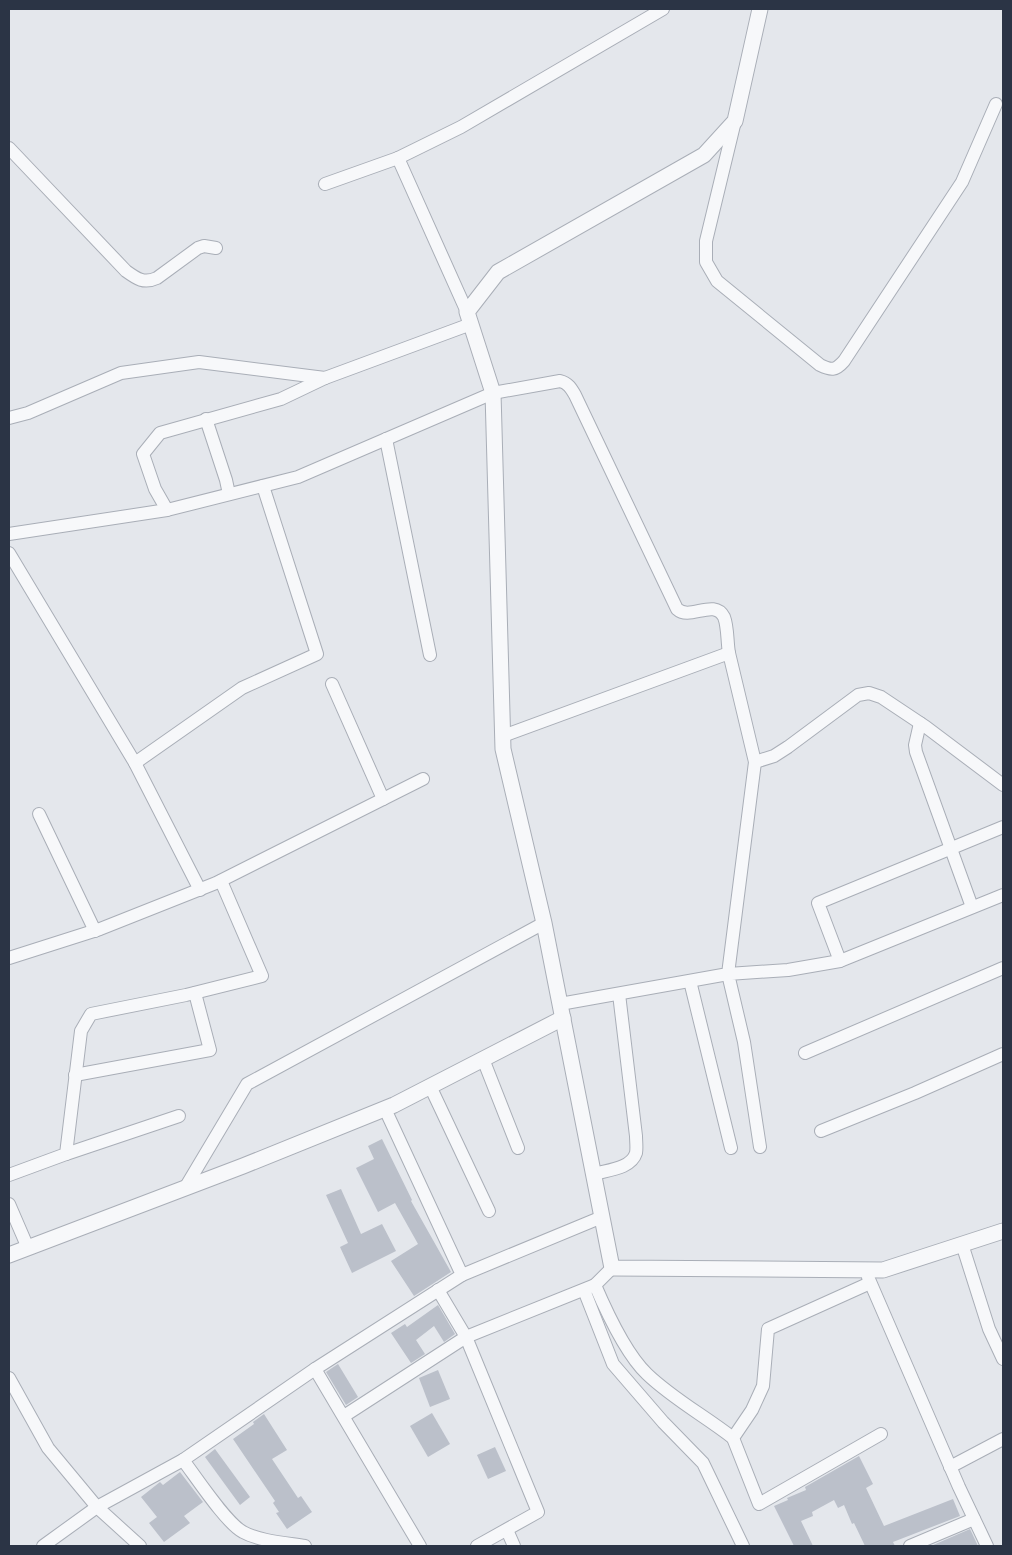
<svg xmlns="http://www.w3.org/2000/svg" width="1012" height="1555" viewBox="0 0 1012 1555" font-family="'Fira Sans Condensed',sans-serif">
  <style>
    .building { fill: #bbc0ca }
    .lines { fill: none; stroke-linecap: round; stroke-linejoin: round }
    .minor-casing { stroke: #a9aeb7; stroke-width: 14 }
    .tertiary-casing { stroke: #a9aeb7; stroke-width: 17 }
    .minor { stroke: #f7f8fa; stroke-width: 12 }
    .tertiary { stroke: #f7f8fa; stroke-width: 15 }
  </style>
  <rect width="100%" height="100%" fill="#e4e7ec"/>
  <g class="building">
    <path d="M382,1139L412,1200L411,1201L451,1272L414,1296L391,1261L418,1244L395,1203L378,1212L356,1168L374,1159L368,1146Z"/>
    <path d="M341,1189L361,1234L382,1224L396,1251L352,1273L340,1247L348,1243L326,1195Z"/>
    <path d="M438,1305L455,1334L444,1342L434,1326L416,1340L425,1354L411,1363L391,1333L405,1324L407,1327Z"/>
    <path d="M338,1364L358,1397L346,1405L326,1372Z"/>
    <path d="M438,1370L450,1399L430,1407L419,1378Z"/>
    <path d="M432,1413L450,1444L428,1457L410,1426Z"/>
    <path d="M264,1414L287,1450L272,1459L298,1498L301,1496L312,1512L287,1529L276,1513L279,1512L273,1503L275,1501L233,1439L254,1424L253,1422Z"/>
    <path d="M495,1447L506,1471L488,1479L477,1455Z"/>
    <path d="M215,1449L250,1497L240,1505L205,1457Z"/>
    <path d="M859,1456L873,1484L866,1488L884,1526L953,1499L960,1516L893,1542L895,1546H865L854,1523L852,1524L844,1505L838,1508L834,1500L812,1512L813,1516L801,1521L813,1546H794L774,1506L788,1500L787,1498L806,1490L805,1487Z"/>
    <path d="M180,1472L203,1502L184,1516L190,1523L164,1542L149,1523L157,1517L141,1497L160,1482L163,1485Z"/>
    <path d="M970,1529L978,1546H931Z"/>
  </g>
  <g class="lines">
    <defs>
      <g id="minor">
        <path d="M735,121L706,241V262L717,281L820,365C832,371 836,370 844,361L962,182L996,104"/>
        <path d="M9,148L126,271C137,279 144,284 157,278L198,248L204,246L216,248"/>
        <path d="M325,184L398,158"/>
        <path d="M467,312L398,158L461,127L663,9"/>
        <path d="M9,418L28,413L121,373L199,362L325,378L471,324"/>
        <path d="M206,419L226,480L229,494"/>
        <path d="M386,439L430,655"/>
        <path d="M167,510L155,489L143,454L160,433L281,399L325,378"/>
        <path d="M9,534L167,510L298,477L493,393L560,381C568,383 571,388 575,395L677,609C690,621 714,598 724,617C728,627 727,642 729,653"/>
        <path d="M9,553L135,763L200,890"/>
        <path d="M332,684L383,799"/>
        <path d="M920,723L915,745L916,752L972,907"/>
        <path d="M503,736L729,653L755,762L728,974L560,1004"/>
        <path d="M755,762L774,756L788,747L858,695L869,693L881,697L926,727L1003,785"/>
        <path d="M135,763L242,688L317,654L263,486"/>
        <path d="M39,814L95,931"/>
        <path d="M9,958L100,929L216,883L423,779"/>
        <path d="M840,961L818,903L1003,827"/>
        <path d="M690,981L731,1148"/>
        <path d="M805,1053L1003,968"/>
        <path d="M483,1059L518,1148"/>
        <path d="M75,1075L210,1050L195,993"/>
        <path d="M430,1086L489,1211"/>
        <path d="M821,1131L915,1093L1003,1054"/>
        <path d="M760,1147L744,1042L728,974L788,970L840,961L1003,895"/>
        <path d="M66,1154L179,1116"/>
        <path d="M594,1174C607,1170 631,1169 636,1153C637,1148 636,1141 636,1136L619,994"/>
        <path d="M9,1175L66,1154L81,1031L91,1014L186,995L262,976L221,881"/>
        <path d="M185,1188L247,1084L544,923"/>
        <path d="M9,1204L28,1248"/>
        <path d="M962,1244L989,1329L1003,1359"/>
        <path d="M612,1268L595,1285C607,1313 626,1354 647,1374C673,1399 705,1416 733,1438"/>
        <path d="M462,1275L602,1217"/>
        <path d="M868,1277L959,1487L987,1546"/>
        <path d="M870,1283L768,1329L763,1386L752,1410L733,1438L759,1504L881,1434"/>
        <path d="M438,1290L466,1337L538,1512L477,1546"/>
        <path d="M584,1290L613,1364L663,1422L703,1463L743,1546"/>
        <path d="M315,1369L420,1546"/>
        <path d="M9,1378L48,1448L97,1507L140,1546"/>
        <path d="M344,1416L466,1337L595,1285"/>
        <path d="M183,1460C196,1477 226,1523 243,1532C259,1541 286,1543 305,1546"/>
        <path d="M950,1467L1003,1439"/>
        <path d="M507,1530L514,1546"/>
        <path d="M43,1546L97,1507L183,1460L315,1369L462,1275L385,1109"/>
        <path d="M910,1546L974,1519"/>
      </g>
      <g id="tertiary">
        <path d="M760,9L735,121L704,155L498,272L467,312L493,393L503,749L544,923L612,1268L883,1270L1003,1231"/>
        <path d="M9,1255L243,1166L394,1105L563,1018"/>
      </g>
    </defs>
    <use href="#minor" class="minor-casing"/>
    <use href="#tertiary" class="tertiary-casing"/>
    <use href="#minor" class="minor"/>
    <use href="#tertiary" class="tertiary"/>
  </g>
  <rect width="1012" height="1555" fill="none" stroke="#2b3445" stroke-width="20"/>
</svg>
